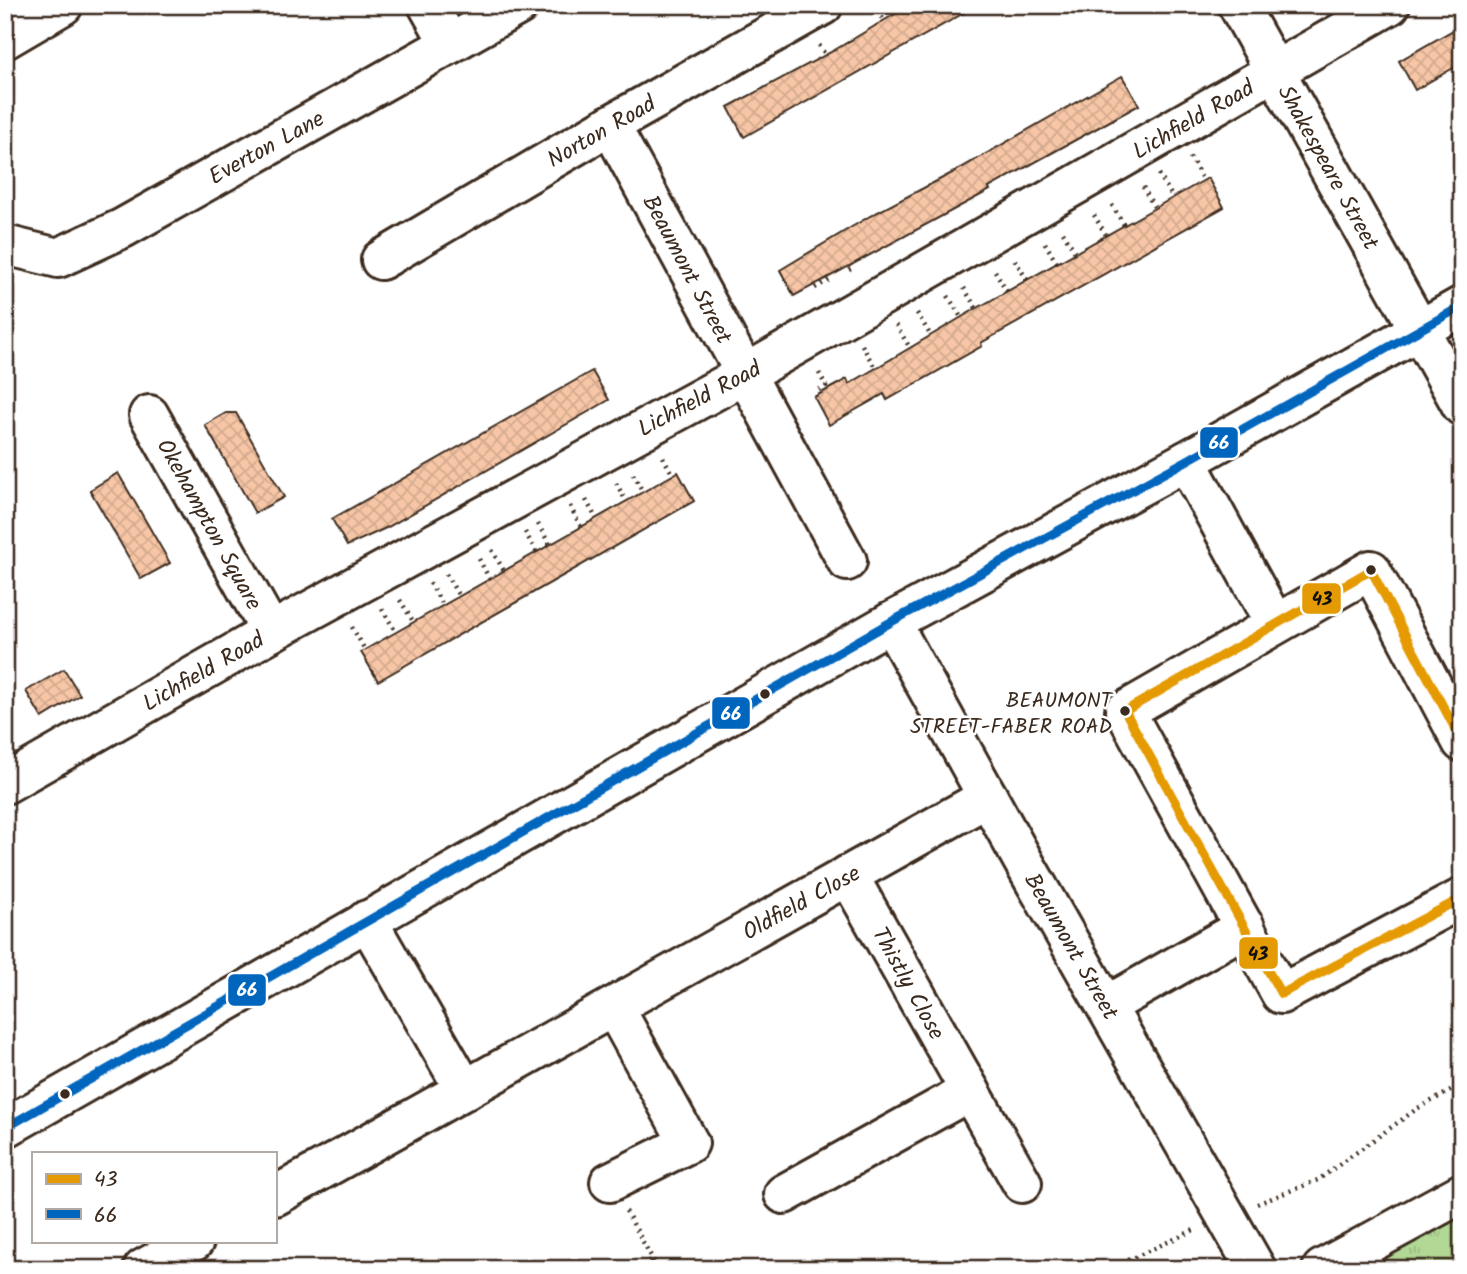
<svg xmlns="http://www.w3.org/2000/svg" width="1467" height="1274" viewBox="0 0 1467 1274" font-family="Kalam,sans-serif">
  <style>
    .grass { fill: url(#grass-tufts); stroke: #76825a; stroke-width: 2 }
    .building { fill: url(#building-cross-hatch); stroke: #3b2a1e; stroke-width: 2 }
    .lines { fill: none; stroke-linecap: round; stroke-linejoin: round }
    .minor-casing { stroke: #3b2a1e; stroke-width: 44 }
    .path { stroke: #3b2a1e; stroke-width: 4.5; stroke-dasharray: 2 5; stroke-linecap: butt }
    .minor { stroke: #fff; stroke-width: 38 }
    .bus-1-casing { stroke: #fff; stroke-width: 14 }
    .bus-2-casing { stroke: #fff; stroke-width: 14 }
    .bus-1 { stroke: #e49a03; stroke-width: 9 }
    .bus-2 { stroke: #0065bd; stroke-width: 9 }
    .bus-dot { fill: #3b2a1e; stroke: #fff; stroke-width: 2.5 }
    .labels { text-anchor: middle; stroke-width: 5; stroke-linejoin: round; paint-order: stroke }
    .bus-label { font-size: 21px; fill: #3b2a1e; stroke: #fff; text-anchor: end }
    .street-label { font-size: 23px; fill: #3b2a1e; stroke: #fff }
    .line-badge { stroke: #fff; stroke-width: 2.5 }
    .badge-label { font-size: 19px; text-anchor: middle; font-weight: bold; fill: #fff }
    .pale-badge-label { font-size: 19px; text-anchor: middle; font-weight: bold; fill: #111 }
  </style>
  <defs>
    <pattern id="grass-tufts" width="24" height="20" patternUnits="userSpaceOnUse" patternTransform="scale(1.75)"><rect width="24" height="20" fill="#b1d995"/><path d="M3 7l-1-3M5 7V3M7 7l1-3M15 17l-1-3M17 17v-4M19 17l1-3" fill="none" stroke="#99ba80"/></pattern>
    <pattern id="building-cross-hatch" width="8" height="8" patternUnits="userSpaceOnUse" patternTransform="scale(1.75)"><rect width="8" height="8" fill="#f6c6a6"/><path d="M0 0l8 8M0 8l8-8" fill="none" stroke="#d4aa8e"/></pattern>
  </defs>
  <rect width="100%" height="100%" fill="#fff"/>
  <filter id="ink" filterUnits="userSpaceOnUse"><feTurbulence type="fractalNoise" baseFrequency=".0143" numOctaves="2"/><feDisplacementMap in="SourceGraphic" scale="14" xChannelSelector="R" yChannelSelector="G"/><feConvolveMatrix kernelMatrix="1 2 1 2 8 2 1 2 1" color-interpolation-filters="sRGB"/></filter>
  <g filter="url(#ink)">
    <path class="grass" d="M1462,1204V1269H1326Z"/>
    <g class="building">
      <path d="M910,5H978L744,137L728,107L833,51Z"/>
      <path d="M1462,25V63L1415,90L1399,61Z"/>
      <path d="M1122,76L1139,105L1019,171L989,188L990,190L794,296L780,270L870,216L954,172Z"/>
      <path d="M1208,178L1224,207L981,343L982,346L887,400L884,394L829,425L814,397L847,379L849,384L972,311Z"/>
      <path d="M592,371L609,400L388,527L347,546L332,519Z"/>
      <path d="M226,413H236L284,497L255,513L205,425Z"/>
      <path d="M678,472L694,501L378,681L361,652Z"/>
      <path d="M118,473L170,563L141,579L90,490Z"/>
      <path d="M64,669L80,695L42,718L26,691Z"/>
    </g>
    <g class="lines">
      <defs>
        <g id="minor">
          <path d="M428,5L450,44"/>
          <path d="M1238,5L1462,406"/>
          <path d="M5,39L63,5"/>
          <path d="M610,125L847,561"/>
          <path d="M5,245L58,258L123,228L519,5"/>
          <path d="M381,260L610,125L823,5"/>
          <path d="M149,415L271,632"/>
          <path d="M1186,461L1275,624"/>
          <path d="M891,622L1026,866L1256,1269"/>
          <path d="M1462,742L1371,570L1125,711L1281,994L1462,898"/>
          <path d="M5,784L271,632L749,372L1390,5"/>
          <path d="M848,875L1022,1183"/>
          <path d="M367,920L465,1090"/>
          <path d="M1106,1006L1245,927"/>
          <path d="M5,1128L891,622L1186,461L1462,306"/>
          <path d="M610,1182L689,1143L614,1007"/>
          <path d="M784,1194L970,1091"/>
          <path d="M275,1196L988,797"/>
          <path d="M143,1269L194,1241"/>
          <path d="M1322,1269L1462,1193"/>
        </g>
      </defs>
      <use href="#minor" class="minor-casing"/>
      <g class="path">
        <path d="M874,5L884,20"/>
        <path d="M903,5L905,9"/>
        <path d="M819,45L825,54"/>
        <path d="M1190,157L1203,180"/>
        <path d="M1159,174L1173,198"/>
        <path d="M1143,187L1154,207"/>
        <path d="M1112,205L1124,225"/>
        <path d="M1094,215L1106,235"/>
        <path d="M1063,232L1075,252"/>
        <path d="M1045,243L1057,263"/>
        <path d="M1015,260L1027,280"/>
        <path d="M849,270L853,268L851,265"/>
        <path d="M995,271L1007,291"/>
        <path d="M815,288L831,279L830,276"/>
        <path d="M964,288L976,308"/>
        <path d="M948,296L962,319"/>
        <path d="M917,313L931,336"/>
        <path d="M896,325L910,348"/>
        <path d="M862,345L875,368"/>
        <path d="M819,373L826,386L817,391L819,395"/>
        <path d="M663,457L673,475"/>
        <path d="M633,474L643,492"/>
        <path d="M616,483L626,501"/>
        <path d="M586,500L596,518"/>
        <path d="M570,506L581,527"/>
        <path d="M538,524L550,545"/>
        <path d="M525,532L537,553"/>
        <path d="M492,550L504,571"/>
        <path d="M479,559L490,580"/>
        <path d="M446,574L460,598"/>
        <path d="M430,583L444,607"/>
        <path d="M400,600L414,623"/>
        <path d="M382,609L396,632"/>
        <path d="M352,627L365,650"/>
        <path d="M1257,1204L1318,1180L1418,1108L1462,1085"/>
        <path d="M626,1211L658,1269"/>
        <path d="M637,1269L653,1259"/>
        <path d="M1109,1269L1194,1230"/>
      </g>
      <use href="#minor" class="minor"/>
      <defs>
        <path id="bus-1" d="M1462,742L1371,570L1125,711L1281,994L1462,898"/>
        <path id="bus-2" d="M5,1128L891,622L1186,461L1462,306"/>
      </defs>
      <use href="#bus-1" class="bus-1-casing"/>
      <use href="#bus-2" class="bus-2-casing"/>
      <use href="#bus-1" class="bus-1"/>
      <use href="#bus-2" class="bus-2"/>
    </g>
  </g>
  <g class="bus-dot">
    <circle cx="1371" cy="570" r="6"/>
    <circle cx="765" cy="694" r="6"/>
    <circle cx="1125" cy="711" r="6"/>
    <circle cx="65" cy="1094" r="6"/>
  </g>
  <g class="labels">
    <g class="bus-label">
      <text x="1112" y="707">BEAUMONT<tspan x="1112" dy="26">STREET-FABER ROAD</tspan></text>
    </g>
    <g class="street-label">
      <text transform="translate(1193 119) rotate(-30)" y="8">Lichfield Road</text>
      <text transform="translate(601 131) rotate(-30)" y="8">Norton Road</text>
      <text transform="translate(266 147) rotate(-29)" y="8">Everton Lane</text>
      <text transform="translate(1329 167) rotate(61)" y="8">Shakespeare Street</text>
      <text transform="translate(688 269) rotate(62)" y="8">Beaumont Street</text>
      <text transform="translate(699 398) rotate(-28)" y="8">Lichfield Road</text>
      <text transform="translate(210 524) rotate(61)" y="8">Okehampton Square</text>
      <text transform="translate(203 671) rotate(-30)" y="8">Lichfield Road</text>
      <text transform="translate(801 902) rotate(-29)" y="8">Oldfield Close</text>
      <text transform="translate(1072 946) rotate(60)" y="8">Beaumont Street</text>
      <text transform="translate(909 983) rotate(61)" y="8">Thistly Close</text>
    </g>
  </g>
  <g class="line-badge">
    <rect x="1199" y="426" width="40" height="33" rx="7" fill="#0065bd"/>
    <rect x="1301" y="582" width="41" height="33" rx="7" fill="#e49a03"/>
    <rect x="711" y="696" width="40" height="34" rx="7" fill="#0065bd"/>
    <rect x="1238" y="936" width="41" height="34" rx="7" fill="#e49a03"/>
    <rect x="227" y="973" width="40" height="34" rx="7" fill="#0065bd"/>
  </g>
  <g class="badge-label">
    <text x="1219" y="449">66</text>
    <text x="731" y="720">66</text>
    <text x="247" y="996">66</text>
  </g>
  <g class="pale-badge-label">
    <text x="1322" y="605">43</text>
    <text x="1258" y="960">43</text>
  </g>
  <rect width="1467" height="1274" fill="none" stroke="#fff" stroke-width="28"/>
  <rect x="14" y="14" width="1439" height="1246" fill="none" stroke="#3b2a1e" stroke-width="2.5" filter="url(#ink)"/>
  <rect x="32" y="1152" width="245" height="91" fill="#ffffff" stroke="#b1aaa5" stroke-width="2"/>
  <rect x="46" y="1174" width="35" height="10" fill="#e49a03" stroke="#b1aaa5" stroke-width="2"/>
  <text x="94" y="1186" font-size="21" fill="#3b2a1e">43</text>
  <rect x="46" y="1209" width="35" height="10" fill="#0065bd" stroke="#b1aaa5" stroke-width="2"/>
  <text x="94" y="1222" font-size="21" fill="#3b2a1e">66</text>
</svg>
